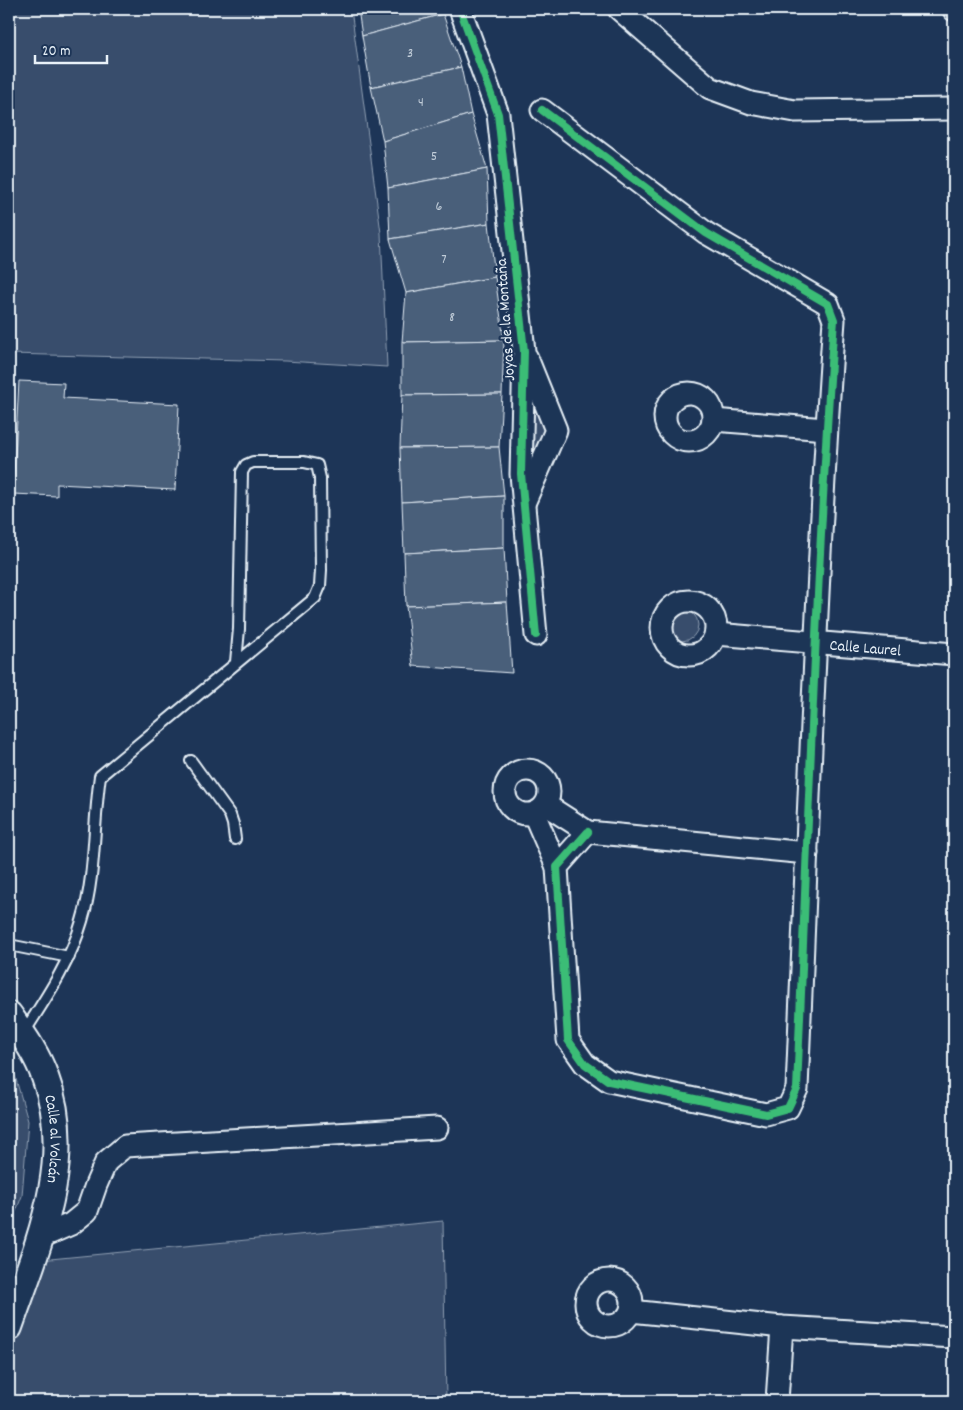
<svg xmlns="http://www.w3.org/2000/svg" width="963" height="1410" viewBox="0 0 963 1410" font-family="Dekko,sans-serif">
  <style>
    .green { fill: #374d6c; stroke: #909fb2 }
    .building { fill: #495e7a; stroke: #e8f1f8 }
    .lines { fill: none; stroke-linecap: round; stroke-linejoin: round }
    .service-casing { stroke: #e8f1f8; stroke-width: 14 }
    .minor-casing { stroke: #e8f1f8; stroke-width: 25 }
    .tertiary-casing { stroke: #e8f1f8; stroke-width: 30 }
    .service { stroke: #1d3557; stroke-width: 10 }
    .minor { stroke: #1d3557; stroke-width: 21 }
    .tertiary { stroke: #1d3557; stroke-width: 26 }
    .cycleway-casing { stroke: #1d3557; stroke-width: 11 }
    .cycleway { stroke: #3abd76; stroke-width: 8 }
    .labels { text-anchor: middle; stroke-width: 4.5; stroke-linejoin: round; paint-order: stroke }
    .number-label { font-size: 14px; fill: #c0ccd8 }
    .street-label { font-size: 16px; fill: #e8f1f8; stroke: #1d3557 }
  </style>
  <rect width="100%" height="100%" fill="#1d3557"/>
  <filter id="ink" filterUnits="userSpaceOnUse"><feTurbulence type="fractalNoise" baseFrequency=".02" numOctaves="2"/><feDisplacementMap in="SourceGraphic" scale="10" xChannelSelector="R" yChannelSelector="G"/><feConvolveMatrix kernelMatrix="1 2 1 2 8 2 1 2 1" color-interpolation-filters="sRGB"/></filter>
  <g filter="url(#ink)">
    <g class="green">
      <path d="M9,9H351L381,233L387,367L285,361L9,354Z"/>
      <path d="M531,405L542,420L546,440L538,451L531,448Z"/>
      <circle cx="682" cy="625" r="16"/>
      <path d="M9,1055L28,1121L22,1196L9,1229Z"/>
      <path d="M443,1221L446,1401H9V1353L40,1260Z"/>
    </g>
    <g class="building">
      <path d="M358,9H442L443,14L362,36Z"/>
      <path d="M443,14L461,67L371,87L362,36Z"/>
      <path d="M461,67L471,114L383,141L371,87Z"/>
      <path d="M471,114L487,169L388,188L383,141Z"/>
      <path d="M487,169L489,223L390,239L388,188Z"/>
      <path d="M489,223L495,277L406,293L390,239Z"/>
      <path d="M495,277L504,340L402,342L406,293Z"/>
      <path d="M504,340L502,394L402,395V342Z"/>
      <path d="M19,381L64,383L63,398L179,404L175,490L57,484V496L13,494Z"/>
      <path d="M502,394L499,447L400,448L402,395Z"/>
      <path d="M499,447L504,496L402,502L400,448Z"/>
      <path d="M504,496V548L404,553L402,502Z"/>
      <path d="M504,548L507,602L406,606L404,553Z"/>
      <path d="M507,602L512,673L413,666L406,606Z"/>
    </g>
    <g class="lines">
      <defs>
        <g id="service">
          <path d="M191,761L230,815L233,824L235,839"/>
          <path d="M9,945L69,957"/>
          <path d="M23,1034C46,998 70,963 82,921C96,875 93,824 100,776L315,598L320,586L321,570L320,478L317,465L304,462H253L246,465L242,472L239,629L236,662"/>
        </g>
        <g id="minor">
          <path d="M460,9L498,114L524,351L521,474L536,635"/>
          <path d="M619,9L710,88L751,103L795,111L954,109"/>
          <path d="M954,9V10"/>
          <path d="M542,110L706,233L828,304L834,320C816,576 808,833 797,1089L788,1108L766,1114L609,1081L585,1064L568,1040L557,867L588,832"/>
          <circle cx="689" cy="417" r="24"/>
          <path d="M713,420L826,429"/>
          <path d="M525,501L556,430L527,358"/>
          <circle cx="689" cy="628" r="27"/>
          <path id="s1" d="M716,634L954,654"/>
          <circle cx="527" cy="792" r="22"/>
          <path d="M546,805L588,832L807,853"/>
          <path d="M534,814L557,867"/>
          <path d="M41,1237L71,1224L87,1211L96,1185L106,1162L125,1146L437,1128"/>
          <circle cx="609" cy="1303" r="23"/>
          <path d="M631,1311L782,1327L954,1337"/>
          <path d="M777,1401L782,1327"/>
        </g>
        <g id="tertiary">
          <path id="s2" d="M9,1015C23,1035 37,1054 45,1077C77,1160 36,1249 9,1327"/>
        </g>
      </defs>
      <use href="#service" class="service-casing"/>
      <use href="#minor" class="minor-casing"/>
      <use href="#tertiary" class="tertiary-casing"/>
      <use href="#service" class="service"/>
      <use href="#minor" class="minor"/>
      <use href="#tertiary" class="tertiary"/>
      <defs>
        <g id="cycleway">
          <path d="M460,9L498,114L524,351L521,474L536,635"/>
          <path d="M542,110L706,233L828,304L834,320C816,576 808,833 797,1089L788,1108L766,1114L609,1081L585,1064L568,1040L557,867L588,832"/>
        </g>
      </defs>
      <use href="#cycleway" class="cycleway-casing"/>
      <use href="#cycleway" class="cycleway"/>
    </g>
  </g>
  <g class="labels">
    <g class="number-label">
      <text x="410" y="57">3</text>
      <text x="421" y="106">4</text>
      <text x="434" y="160">5</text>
      <text x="439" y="210">6</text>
      <text x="444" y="263">7</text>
      <text x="452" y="321">8</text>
    </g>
    <g class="street-label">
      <text transform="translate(504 320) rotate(-94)" y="6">Joyas de la Montaña</text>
      <text dy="6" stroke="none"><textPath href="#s1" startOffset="150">Calle Laurel</textPath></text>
      <text dy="6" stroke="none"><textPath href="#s2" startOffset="135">Calle al Volcán</textPath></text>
    </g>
  </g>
  <rect width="963" height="1410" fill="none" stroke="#1d3557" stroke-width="30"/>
  <rect x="15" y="15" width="933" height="1380" fill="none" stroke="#e8f1f8" stroke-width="2" filter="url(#ink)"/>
  <path d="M35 55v8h72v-8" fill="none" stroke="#e8f1f8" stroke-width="2.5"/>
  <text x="42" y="55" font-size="15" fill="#e8f1f8" stroke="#1d3557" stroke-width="4" paint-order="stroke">20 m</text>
</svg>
